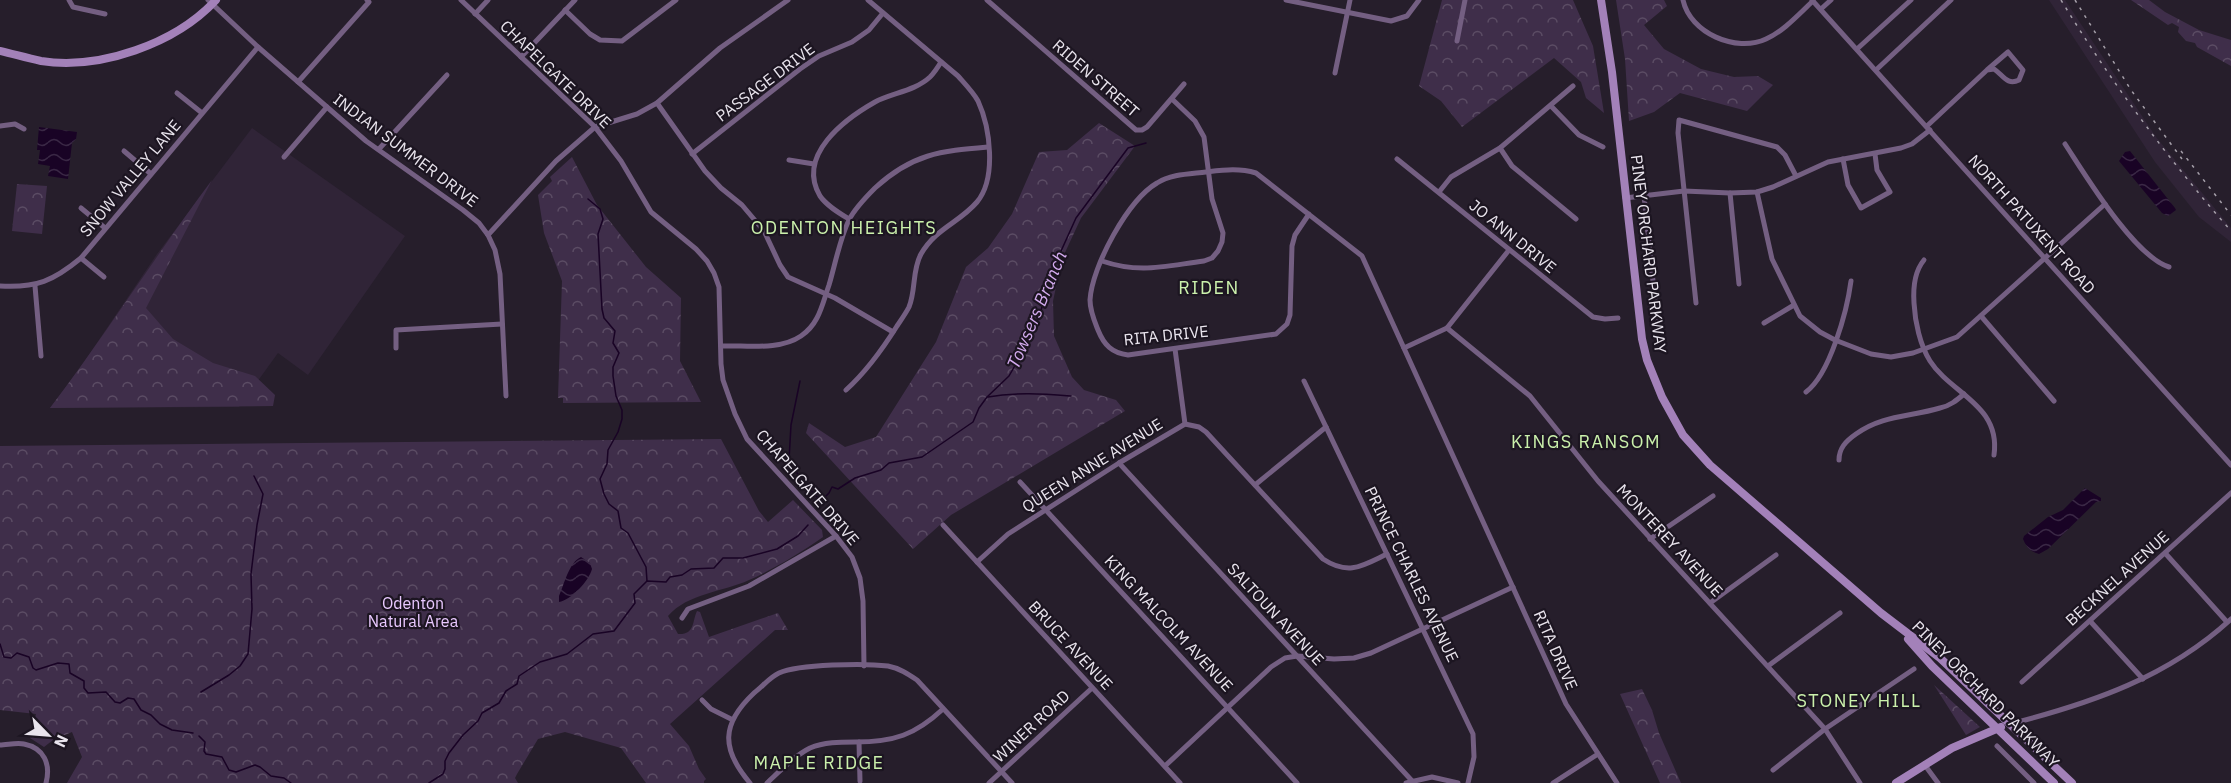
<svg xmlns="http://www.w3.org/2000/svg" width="2231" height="783" viewBox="0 0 2231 783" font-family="'IBM Plex Sans',sans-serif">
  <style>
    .built { fill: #302437 }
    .forest { fill: url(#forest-crowns) }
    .water { fill: url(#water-waves) }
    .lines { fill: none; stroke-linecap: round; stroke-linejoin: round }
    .stream { stroke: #190325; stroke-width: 1.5 }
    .street { stroke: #745f82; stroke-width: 5 }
    .secondary { stroke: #a381b9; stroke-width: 8 }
    .rail { stroke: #a59fa9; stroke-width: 1.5; stroke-dasharray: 3 6; stroke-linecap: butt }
    .labels { text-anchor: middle; stroke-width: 4.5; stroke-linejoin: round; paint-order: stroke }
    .street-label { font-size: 16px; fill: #e9e4ed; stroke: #1c1521 }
    .park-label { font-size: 16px; fill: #e9c9ff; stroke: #1c1521 }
    .neighbourhood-label { font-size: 18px; letter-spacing: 1.5px; fill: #cbf1ac; stroke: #1c1521 }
    .water-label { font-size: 18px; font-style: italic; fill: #d3abee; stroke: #1c1521 }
  </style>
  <defs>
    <pattern id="forest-crowns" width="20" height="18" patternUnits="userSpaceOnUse" patternTransform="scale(1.5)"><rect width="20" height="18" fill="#3f2e4a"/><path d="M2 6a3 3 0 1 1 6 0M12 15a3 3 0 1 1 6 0" fill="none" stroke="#5b4c64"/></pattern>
    <pattern id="water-waves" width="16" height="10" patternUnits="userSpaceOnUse" patternTransform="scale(1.5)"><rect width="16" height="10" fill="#190325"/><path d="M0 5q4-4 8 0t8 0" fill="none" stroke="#3a2845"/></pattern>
  </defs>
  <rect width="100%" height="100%" fill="#261e2b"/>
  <g class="built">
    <path d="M2049,0H2065L2156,137L2231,228V242L2199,217L2155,162Z"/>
    <path d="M252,128L405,236L308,375L278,353L239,407L50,408L82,365L157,254Z"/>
  </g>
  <g class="forest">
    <path d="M1442,0H1573L1593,46L1604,113L1586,98L1581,82L1554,58L1462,127L1441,101L1419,86Z"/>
    <path d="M1616,0H1664L1667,6L1644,25L1664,49L1701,69L1734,77L1758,76L1773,85L1747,111L1680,93L1654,112L1629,121L1625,59Z"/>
    <path d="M2131,0H2149L2165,12L2199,30L2231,40V66L2197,47L2195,43L2186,41L2178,32L2179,27L2172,23L2168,25Z"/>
    <path d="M1099,123L1135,146L1081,218L1062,259L1053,301L1054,336L1072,377L1084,390L1116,400L1125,411L951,515L913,549L806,433L809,423L845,447L876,437L936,342L966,267L988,248L1012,214L1039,152L1067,150Z"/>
    <path d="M572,157L597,205L646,267L681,298L680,361L701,402L563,403V398H558L562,281L544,233L538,195L552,181L550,177Z"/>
    <path d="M212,180L146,308L173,339L213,363L255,376L275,395L273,406L50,408C106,334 156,255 212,180Z"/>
    <path d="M17,184L47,186L42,234L12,231Z"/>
    <path d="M721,439L759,511L768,522L793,500L822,530L823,537C800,553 774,569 749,580C723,592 688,593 668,616L678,634C695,635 692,622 697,611L700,612L709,637L778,613L788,630H775L670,724L689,746L699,769L706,779L704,781V783H646L621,748L565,732L538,739L517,774L515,778L518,783H67L82,757L72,732L53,740L44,747L30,738L36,714L0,710V446Z"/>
    <path d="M1934,685L1980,727L1966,735Z"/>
    <path d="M1642,689L1652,710L1659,733L1681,783H1660L1620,694Z"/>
  </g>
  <g class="water">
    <path d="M39,127L77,132L76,139L72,143L68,179L48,176L50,166L38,164L40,150H37Z"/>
    <path d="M2130,151L2175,208L2176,210L2168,216L2162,213L2119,161L2125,152Z"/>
    <path d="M2085,488L2101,498V501L2096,502L2048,549L2039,554C2031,552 2026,547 2023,539L2024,536L2048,517L2063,510Z"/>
    <path d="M581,557L590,563L592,569C589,581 571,600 559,602V596C564,585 569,562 581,557Z"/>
  </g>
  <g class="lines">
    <g class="stream">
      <path d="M588,199L600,209L603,219L598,234L602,309L604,318L615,331L613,343L619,353L613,367V376L616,396L622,410V419L618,432L608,450L607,464L600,479L604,494L609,504L618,511L621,528L628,533L646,567L647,581"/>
      <path d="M800,381L791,425L789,460L802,481L820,500"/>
      <path d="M988,397C1016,392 1043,394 1071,396"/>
      <path d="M820,507L821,501L829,493L832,487L838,489L855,478L881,470L889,463L922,457L973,422L979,408L987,397L1009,376L1021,355L1027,337L1035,326L1040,314L1052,271L1076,218L1128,148L1146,143"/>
      <path d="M0,644L4,657L11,658L17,653L29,657L33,668L36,670L58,663L69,664L70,673L84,681V688L88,693L106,692L115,702L120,703L128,698L134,699L141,710L151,715L160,724L172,730L193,733"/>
      <path d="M201,692L229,675L240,666L248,654L252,609L251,574L257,525L263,494L254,476"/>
      <path d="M199,736L205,742L204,751L206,754L222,757L229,770L236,772L255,765L260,767L271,776L284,778L291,783"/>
      <path d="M429,783L443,774L445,769V761L449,753L463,735L478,721L482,713L499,703L506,691L517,684L519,676L540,662L567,654L593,634L614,631L635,603L634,594L647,581L666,582L670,577L682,575L691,569L714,568L723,558H743L777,549L798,536L808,525"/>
    </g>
    <g class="street">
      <path d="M69,0L73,7L105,14"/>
      <path d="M208,0L258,47L366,141L463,210L479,223L488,235L495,250L500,274L506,396"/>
      <path d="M461,0L595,127L621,161L651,212L696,249L707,261L714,273L719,287L721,364L723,380L735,414L747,439L836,536L852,557L860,578L863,601L864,666"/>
      <path d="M987,0L1136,130H1142L1147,127L1184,84"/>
      <path d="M1286,0L1391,21L1407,16L1419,0"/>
      <path d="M1683,0C1690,33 1736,53 1766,39C1784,31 1799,14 1813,1"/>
      <path d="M1812,0L2231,465"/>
      <path d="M1821,9L1831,0"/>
      <path d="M565,10L590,34L600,40L622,41L676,0"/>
      <path d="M475,14L488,0"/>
      <path d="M1457,41L1465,0"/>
      <path d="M1857,49L1911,0"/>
      <path d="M521,57L575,0"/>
      <path d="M1876,70L1951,0"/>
      <path d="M1335,73L1350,0"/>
      <path d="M298,82L369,2L367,0"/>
      <path d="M177,93L202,113"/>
      <path d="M657,103L705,171L721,188L742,205L764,231L780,265L788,277L835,298L893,332"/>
      <path d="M1551,106L1579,135L1603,147"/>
      <path d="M0,126L15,124L24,129"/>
      <path d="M1927,126L1987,70L1994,69C2003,75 2007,86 2019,80L2023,70L2008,52L1987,70"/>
      <path d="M2065,144C2086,176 2134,256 2169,267"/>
      <path d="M1500,148L1512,166L1576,219"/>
      <path d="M379,149L447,75"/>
      <path d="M124,151L151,174"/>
      <path d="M692,154L800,69L819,56L852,42L869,30L883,13"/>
      <path d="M284,157L327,107"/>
      <path d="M1397,159L1593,317L1605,319L1618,318"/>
      <path d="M1843,159L1848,185L1861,208L1890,192L1877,170L1875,154"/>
      <path d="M789,160L814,164"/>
      <path d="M1439,192L1451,177L1500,148L1573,86"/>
      <path d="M1757,192L1772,259L1800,316L1820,332L1835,340L1871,354L1891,357L1913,353L1957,337L2105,204"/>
      <path d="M1730,193L1739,284"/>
      <path d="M1644,196L1657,319"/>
      <path d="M1625,198L1684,191L1730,193L1757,192L1773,187L1828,162L1901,148L1912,144L1930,130"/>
      <path d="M81,208L105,228"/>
      <path d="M1309,214L1295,235L1292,246L1290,315L1287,324L1276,334L1128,355C1112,353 1104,345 1098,330C1094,320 1090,311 1090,300C1092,266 1128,200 1157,183C1171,174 1190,174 1206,172C1224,170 1239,168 1256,173L1362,256L1566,704L1617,783"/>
      <path d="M849,219C839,213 827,206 820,196C796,155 845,119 875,102C892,93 915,91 930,77C934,73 938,67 941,62"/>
      <path d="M488,235L556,161L595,127L637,114L657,103L720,48L788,0"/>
      <path d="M81,258L104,277"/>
      <path d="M1924,260C1914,272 1913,288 1914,303C1915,322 1920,345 1930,361C1951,394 2001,405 1994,455"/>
      <path d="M1102,261C1140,274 1165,266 1204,261L1212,258L1218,251L1222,242L1223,233L1212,199L1204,137L1195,121L1172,99"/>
      <path d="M0,286C37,288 53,281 81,258L258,47"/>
      <path d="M35,286L41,356"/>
      <path d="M1696,303L1678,133L1679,120L1777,147L1785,155L1796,176"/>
      <path d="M1981,316L2054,401"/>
      <path d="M1764,323L1794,305"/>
      <path d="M1447,328L1530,396L1598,481L1825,729L1860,783"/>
      <path d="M721,346C746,345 779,351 801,336C819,324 822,305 829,285C835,265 840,238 849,220C855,208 866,197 875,188C912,154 940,151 988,147"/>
      <path d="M396,348V330L502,324"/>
      <path d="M1404,348L1447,328L1509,250"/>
      <path d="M1175,349L1185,424"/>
      <path d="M1304,381L1473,734L1474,757L1468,783"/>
      <path d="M846,390C867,371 882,350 897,326C901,320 906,313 909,307C916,290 912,270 921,254C936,228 959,223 977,202C997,178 990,127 978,101C973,92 965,84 958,76L868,0"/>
      <path d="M1806,392C1830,374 1847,311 1851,281"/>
      <path d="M1839,460C1839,448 1846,441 1856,434C1882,415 1910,417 1940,408C1950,406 1957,400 1964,394"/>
      <path d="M1119,463L1414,783"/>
      <path d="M1020,482L1297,783"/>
      <path d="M1255,485L1326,427"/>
      <path d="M943,525L1180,783"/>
      <path d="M1650,539L1713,496"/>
      <path d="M2165,553L2227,622"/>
      <path d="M977,562L1008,534L1119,463L1185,424L1199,427L1206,432L1323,559C1349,576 1362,566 1387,554"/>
      <path d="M1710,603L1776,555"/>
      <path d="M682,618L688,609L749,586L836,536"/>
      <path d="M2090,621L2143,679"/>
      <path d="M1768,666L1840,613"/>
      <path d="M2022,682L2231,493"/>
      <path d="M702,700L711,709L731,719"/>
      <path d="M2010,724C2092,703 2168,677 2231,619"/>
      <path d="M859,742L860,781"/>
      <path d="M0,745C7,745 17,742 24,744C44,748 51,764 46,783"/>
      <path d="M1997,746L2034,783"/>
      <path d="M1924,764L1938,783"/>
      <path d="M1165,766L1271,667L1285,658L1297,656L1334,659L1354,658L1371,653L1513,587"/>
      <path d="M1773,770L1825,729L1914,669"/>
      <path d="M750,783C721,749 721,724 754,693C762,687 770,677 779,673C799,664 865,663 888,666C899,668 908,674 917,680L1012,783"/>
      <path d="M767,783C780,771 794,756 810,748C824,742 840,742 855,742C894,742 915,735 943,709"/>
      <path d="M989,783L1092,688"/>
      <path d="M1406,783L1432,777L1458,783"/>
      <path d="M1553,783L1598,754"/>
    </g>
    <g class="secondary">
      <path d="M1601,0L1612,72L1642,339L1647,360L1662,397L1683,435L1710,465L1881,613L1940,658L2072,783"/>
      <path d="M0,51C13,54 27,58 41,61C100,70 175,44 216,0"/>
      <path d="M1908,639L1932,666L2054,783"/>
      <path d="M1896,783L1952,748L2001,727"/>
    </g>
    <g class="rail">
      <path d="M2061,0C2111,82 2168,159 2231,231"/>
      <path d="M2075,0L2131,90L2182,159"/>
      <path d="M2181,151L2231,215"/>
    </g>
  </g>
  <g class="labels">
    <g class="street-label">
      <text transform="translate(556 74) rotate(44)" y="6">CHAPELGATE DRIVE</text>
      <text transform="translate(1096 78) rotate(41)" y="6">RIDEN STREET</text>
      <text transform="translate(765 82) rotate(-37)" y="6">PASSAGE DRIVE</text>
      <text transform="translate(406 150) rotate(37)" y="6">INDIAN SUMMER DRIVE</text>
      <text transform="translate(130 178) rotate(-50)" y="6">SNOW VALLEY LANE</text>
      <text transform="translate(2032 224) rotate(48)" y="6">NORTH PATUXENT ROAD</text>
      <text transform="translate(1513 236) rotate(39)" y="6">JO ANN DRIVE</text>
      <text transform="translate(1649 254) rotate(83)" y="6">PINEY ORCHARD PARKWAY</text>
      <text transform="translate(1166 335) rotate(-6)" y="6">RITA DRIVE</text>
      <text transform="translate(1092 465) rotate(-32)" y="6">QUEEN ANNE AVENUE</text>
      <text transform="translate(808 487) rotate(49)" y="6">CHAPELGATE DRIVE</text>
      <text transform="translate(1670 540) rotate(47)" y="6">MONTEREY AVENUE</text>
      <text transform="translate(1412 574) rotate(64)" y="6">PRINCE CHARLES AVENUE</text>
      <text transform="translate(2117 578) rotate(-42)" y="6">BECKNEL AVENUE</text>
      <text transform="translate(1276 614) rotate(47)" y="6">SALTOUN AVENUE</text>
      <text transform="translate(1169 623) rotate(47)" y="6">KING MALCOLM AVENUE</text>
      <text transform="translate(1071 645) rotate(47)" y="6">BRUCE AVENUE</text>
      <text transform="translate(1556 650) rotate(66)" y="6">RITA DRIVE</text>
      <text transform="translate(1986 694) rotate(45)" y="6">PINEY ORCHARD PARKWAY</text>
      <text transform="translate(1031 726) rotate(-43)" y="6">WINER ROAD</text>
    </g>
    <g class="park-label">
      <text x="413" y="609">Odenton<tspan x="413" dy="18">Natural Area</tspan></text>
    </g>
    <g class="neighbourhood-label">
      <text x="844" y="234">ODENTON HEIGHTS</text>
      <text x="1209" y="294">RIDEN</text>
      <text x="1586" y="448">KINGS RANSOM</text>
      <text x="1859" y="707">STONEY HILL</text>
      <text x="819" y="769">MAPLE RIDGE</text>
    </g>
    <g class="water-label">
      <text transform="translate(1037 310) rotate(-67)" y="6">Towsers Branch</text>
    </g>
  </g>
  <g transform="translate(48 735) rotate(115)" stroke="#1c1521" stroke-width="4.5" paint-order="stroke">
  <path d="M0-4.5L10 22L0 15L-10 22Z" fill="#e9e4ed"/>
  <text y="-9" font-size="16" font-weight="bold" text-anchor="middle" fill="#e9e4ed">N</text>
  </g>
</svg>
